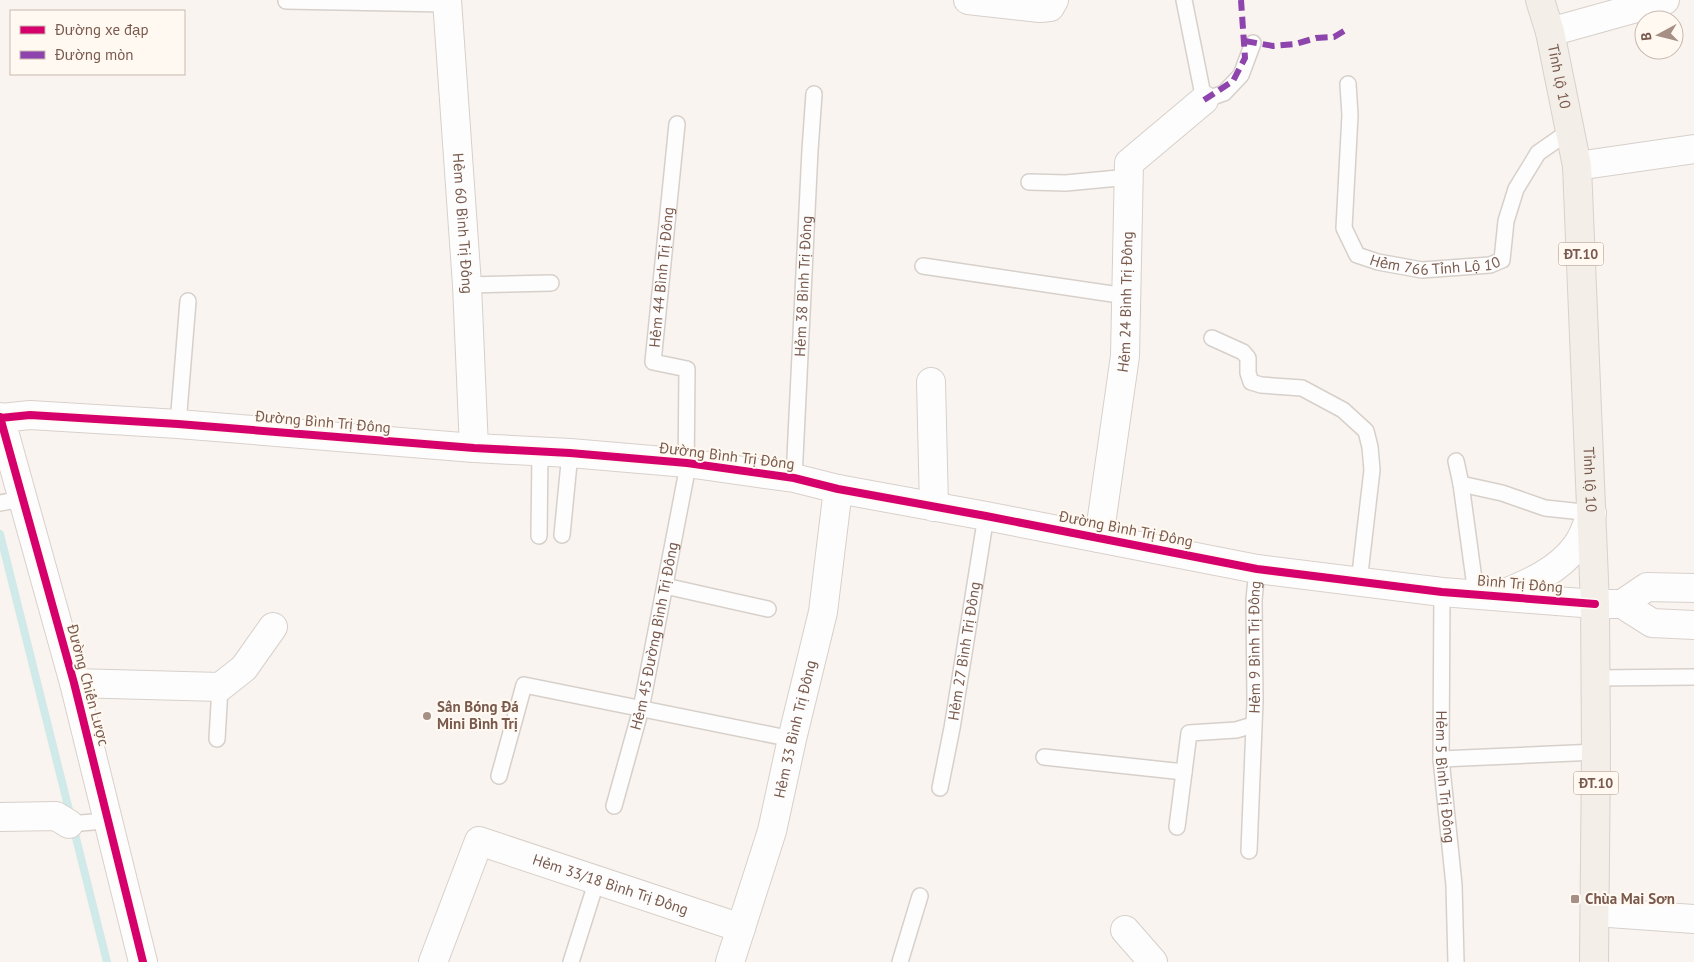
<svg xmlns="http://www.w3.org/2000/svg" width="1694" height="962" viewBox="0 0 1694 962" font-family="'PT Sans',sans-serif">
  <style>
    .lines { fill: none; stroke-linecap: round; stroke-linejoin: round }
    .stream { stroke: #d0e9e9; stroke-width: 8 }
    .lane-casing { stroke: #d7d0ca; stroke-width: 18 }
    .street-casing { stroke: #d7d0ca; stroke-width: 30 }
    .secondary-casing { stroke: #d9d0cb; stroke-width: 30 }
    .primary-casing { stroke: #dad0cc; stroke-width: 30 }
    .lane { stroke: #fefdfd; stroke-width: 15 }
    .street { stroke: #fefdfd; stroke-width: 28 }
    .secondary { stroke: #fefdfd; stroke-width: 28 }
    .primary { stroke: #f3eee7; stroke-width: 28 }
    .quiet { stroke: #8e44ad; stroke-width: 6; stroke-dasharray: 12 6; stroke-linecap: butt }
    .cycleway-casing { stroke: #fff9f2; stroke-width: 11 }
    .cycleway { stroke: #d6006c; stroke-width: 8 }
    .poi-dot { fill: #a69086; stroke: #fff9f2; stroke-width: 2 }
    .labels { text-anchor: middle; stroke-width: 4; stroke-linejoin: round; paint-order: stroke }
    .shield { fill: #fff9f2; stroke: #a18a7e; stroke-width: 1 }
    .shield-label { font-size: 14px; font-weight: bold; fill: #795a4d }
    .street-label { font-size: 15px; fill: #795a4d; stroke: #fff9f2 }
    .poi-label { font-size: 15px; font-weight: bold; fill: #795a4d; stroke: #fff9f2; text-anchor: start }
  </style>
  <rect width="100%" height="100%" fill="#f9f4ef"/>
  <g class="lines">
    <path class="stream" d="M0,534L107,962"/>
    <defs>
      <g id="lane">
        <path d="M1184,0L1204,100L1224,93L1241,75L1253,43"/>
        <path d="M286,1L447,4"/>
        <path id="s1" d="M1348,84L1350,115L1344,228L1357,255L1378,262L1422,270L1490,265L1502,260L1506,221L1516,189L1538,153L1571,130"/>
        <path d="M1029,182L1066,183L1129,177"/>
        <path d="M923,266L1126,296"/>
        <path d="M467,285L551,283"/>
        <path d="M1212,338L1243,352L1248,358V373L1251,382L1261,385L1302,388L1343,410L1366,431L1370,447L1372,470L1359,582"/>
        <path d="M178,424L188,301"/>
        <path d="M1456,461L1461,484L1502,493L1545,508L1592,513"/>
        <path id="s2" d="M794,478L810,150L814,94"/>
        <path d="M1461,484L1476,594"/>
        <path d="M0,503L22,499"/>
        <path d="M562,535L570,453"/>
        <path d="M539,536L540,451"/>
        <path d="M665,586L768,609"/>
        <path id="s3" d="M1442,592L1441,759L1454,885L1456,962"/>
        <path d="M1596,678L1694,677"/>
        <path d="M217,739L220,687"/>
        <path d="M1044,757L1184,772"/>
        <path d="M1441,759L1596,752"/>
        <path d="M499,776L524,685L792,739"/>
        <path id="s4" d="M940,788L952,728L986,516"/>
        <path id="s5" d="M614,806L641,709L686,476L687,369L653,362L677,124"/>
        <path d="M69,824L93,822L107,817"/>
        <path d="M1177,827L1189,733L1236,730L1253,725"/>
        <path id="s6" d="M1249,851L1255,701L1254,600L1257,569"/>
        <path d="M571,962L597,880"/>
        <path d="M900,962L920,896"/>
      </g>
      <g id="street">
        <path id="s7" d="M447,0L467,285L474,448"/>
        <path d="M968,0L1040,8L1050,7L1054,0"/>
        <path d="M1550,32L1665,0"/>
        <path d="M1577,166L1694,149"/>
        <path d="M931,382L934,507"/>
        <path id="s8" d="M1099,538L1125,356L1129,163L1204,100"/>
        <path d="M74,683L220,687L244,668L273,627"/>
        <path d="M0,817L56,816L69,824"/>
        <path d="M1595,912L1694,919"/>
        <path d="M1125,930L1153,962"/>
        <path id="s9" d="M433,962L479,841L741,928"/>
        <path id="s10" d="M730,962L772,831L792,739L823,612L838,489"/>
      </g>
      <g id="secondary">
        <path d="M0,417L74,683L143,962"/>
        <path d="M0,418L30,415L178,424L474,448L570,453L687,463L794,478L838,489L986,516L1257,569L1442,592L1595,604H1622L1652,623L1694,625"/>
        <path d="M1500,595C1528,584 1560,570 1577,545C1584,536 1587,523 1592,513"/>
        <path d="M1622,604L1647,587L1694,588"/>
      </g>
      <g id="primary">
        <path id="s11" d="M1540,0L1550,32L1577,166L1595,604L1596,752L1594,962"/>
      </g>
    </defs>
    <use href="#lane" class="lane-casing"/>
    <use href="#street" class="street-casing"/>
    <use href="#secondary" class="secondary-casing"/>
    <use href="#primary" class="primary-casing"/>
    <use href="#lane" class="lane"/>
    <use href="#street" class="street"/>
    <use href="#secondary" class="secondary"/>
    <use href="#primary" class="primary"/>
    <g class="quiet">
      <path d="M1245,41L1273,46L1295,44L1316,38L1334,37L1344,31"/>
      <path d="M1204,100L1233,81L1245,58L1241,0"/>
    </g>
    <defs>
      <g id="cycleway">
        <path d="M0,417L74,683L143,962"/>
        <path d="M0,418L30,415L178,424L474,448L570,453L687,463L794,478L838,489L986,516L1257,569L1442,592L1595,604"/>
      </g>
    </defs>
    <use href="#cycleway" class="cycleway-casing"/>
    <use href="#cycleway" class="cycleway"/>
  </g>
  <g class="poi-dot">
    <circle cx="427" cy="716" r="5"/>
    <rect x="1570" y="894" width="10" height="10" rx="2.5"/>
  </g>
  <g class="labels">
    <g class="shield">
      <rect x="1558.5" y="242.5" width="45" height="23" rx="4"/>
      <rect x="1573.5" y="771.5" width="45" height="23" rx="4"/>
    </g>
    <g class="shield-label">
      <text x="1581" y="259">ĐT.10</text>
      <text x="1596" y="788">ĐT.10</text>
    </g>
    <g class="street-label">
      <text dy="5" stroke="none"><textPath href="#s11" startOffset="79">Tỉnh lộ 10</textPath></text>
      <text dy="5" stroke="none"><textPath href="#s7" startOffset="224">Hẻm 60 Bình Trị Đông</textPath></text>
      <text dy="5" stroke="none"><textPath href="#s1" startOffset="254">Hẻm 766 Tỉnh Lộ 10</textPath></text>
      <text dy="5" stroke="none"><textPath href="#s5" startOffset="565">Hẻm 44 Bình Trị Đông</textPath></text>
      <text dy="5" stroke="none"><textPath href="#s2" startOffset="192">Hẻm 38 Bình Trị Đông</textPath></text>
      <text dy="5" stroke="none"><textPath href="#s8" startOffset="238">Hẻm 24 Bình Trị Đông</textPath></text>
      <text transform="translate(323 422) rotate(5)" y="5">Đường Bình Trị Đông</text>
      <text transform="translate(727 456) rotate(7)" y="5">Đường Bình Trị Đông</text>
      <text dy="5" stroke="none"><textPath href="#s11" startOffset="484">Tỉnh lộ 10</textPath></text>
      <text transform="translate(1126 529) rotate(11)" y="5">Đường Bình Trị Đông</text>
      <text transform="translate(1520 584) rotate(5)" y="5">Bình Trị Đông</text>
      <text dy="5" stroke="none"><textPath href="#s5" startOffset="175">Hẻm 45 Đường Bình Trị Đông</textPath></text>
      <text dy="5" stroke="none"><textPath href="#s6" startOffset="204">Hẻm 9 Bình Trị Đông</textPath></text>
      <text dy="5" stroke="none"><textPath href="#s4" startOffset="139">Hẻm 27 Bình Trị Đông</textPath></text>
      <text transform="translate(88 685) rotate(75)" y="5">Đường Chiến Lược</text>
      <text dy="5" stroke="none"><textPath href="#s10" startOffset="242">Hẻm 33 Bình Trị Đông</textPath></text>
      <text dy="5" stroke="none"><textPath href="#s3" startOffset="185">Hẻm 5 Bình Trị Đông</textPath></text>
      <text dy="5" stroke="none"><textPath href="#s9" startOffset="268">Hẻm 33/18 Bình Trị Đông</textPath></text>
    </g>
    <g class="poi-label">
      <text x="437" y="712">Sân Bóng Đá<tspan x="437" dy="17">Mini Bình Trị</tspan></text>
      <text x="1585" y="904">Chùa Mai Sơn</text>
    </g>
  </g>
  <rect x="10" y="10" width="175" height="65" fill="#fff9f2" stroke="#c9b9b0"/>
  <rect x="20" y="26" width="25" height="8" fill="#d6006c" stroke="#c9b9b0"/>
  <text x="55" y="35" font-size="15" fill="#795a4d">Đường xe đạp</text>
  <rect x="20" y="51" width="25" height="8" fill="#8e44ad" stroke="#c9b9b0"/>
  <text x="55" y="60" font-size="15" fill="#795a4d">Đường mòn</text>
  <g transform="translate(1659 35) rotate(263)"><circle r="24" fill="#fff9f2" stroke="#c9b9b0"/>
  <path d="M0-4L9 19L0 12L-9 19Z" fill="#a69086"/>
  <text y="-8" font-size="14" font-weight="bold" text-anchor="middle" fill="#795a4d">B</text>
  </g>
</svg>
